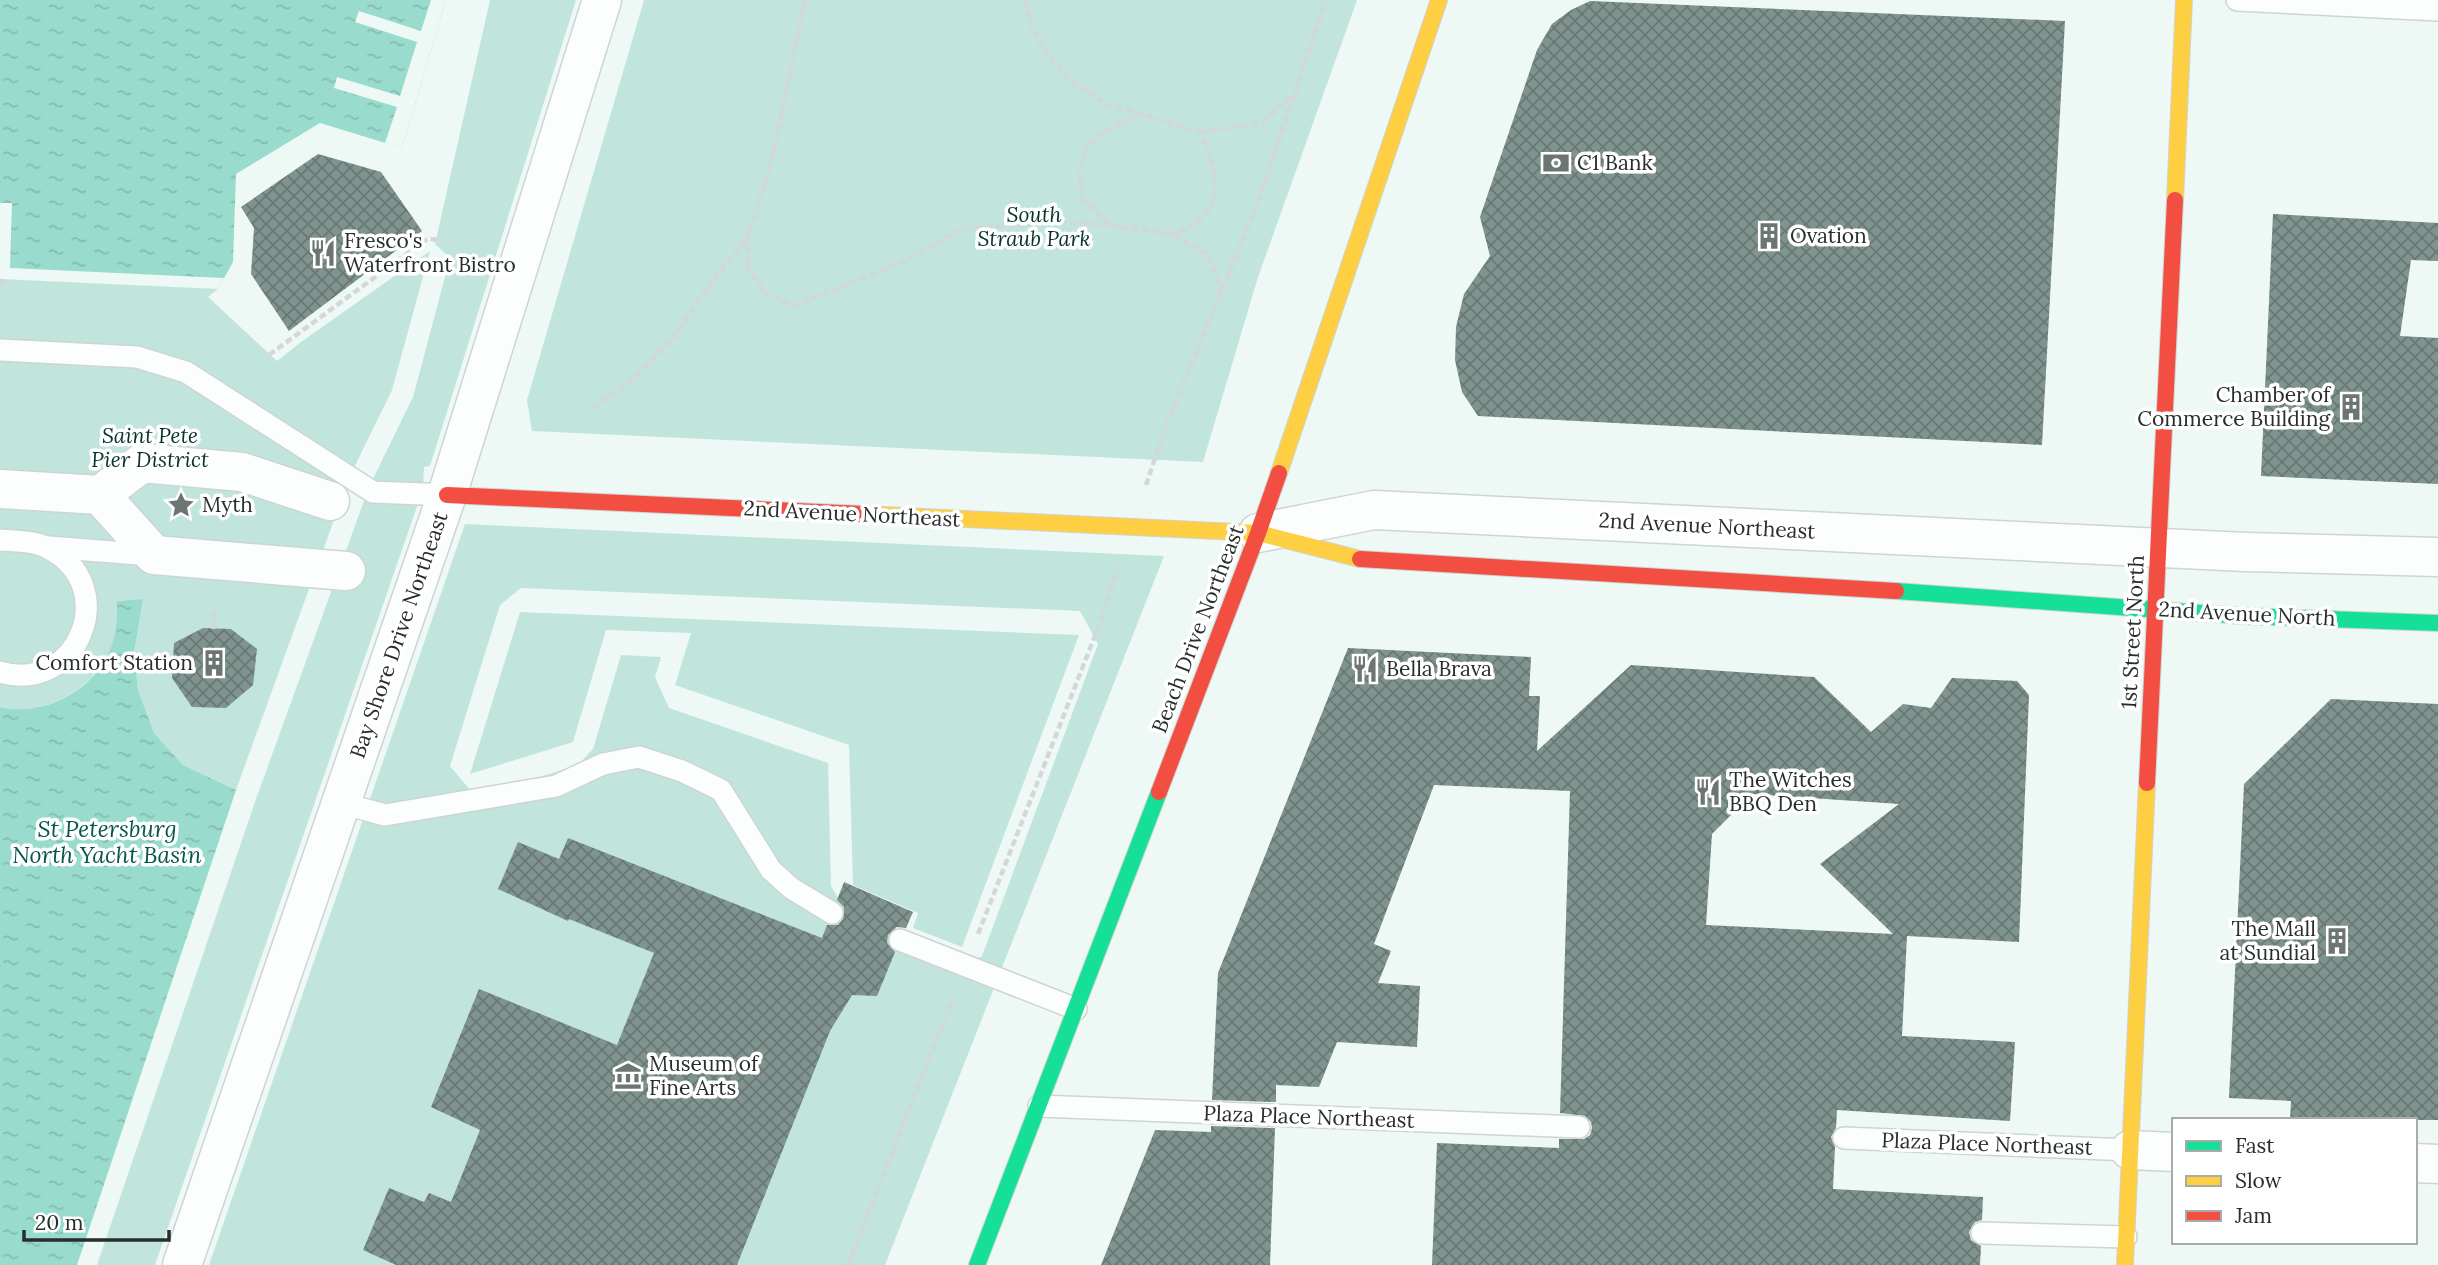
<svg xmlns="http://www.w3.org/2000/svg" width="2438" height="1265" viewBox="0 0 2438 1265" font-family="Lora,serif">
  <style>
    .green { fill: #c1e5dc; fill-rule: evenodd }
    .water { fill: url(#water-ripples) }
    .pier { fill: #eef9f6 }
    .building { fill: url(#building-cross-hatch); fill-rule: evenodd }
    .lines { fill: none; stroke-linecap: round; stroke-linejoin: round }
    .lane-casing { stroke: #cdd5d3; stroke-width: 24 }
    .street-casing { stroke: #cdd5d3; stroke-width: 41 }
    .fast-casing { stroke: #cdd5d3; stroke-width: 18 }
    .slow-casing { stroke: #cdd5d3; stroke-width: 18 }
    .jam-casing { stroke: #cdd5d3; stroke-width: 18 }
    .path { stroke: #d4d7d7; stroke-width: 4.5; stroke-dasharray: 7 3.5; stroke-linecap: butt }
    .lane { stroke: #fcfefe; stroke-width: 21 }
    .street { stroke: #fcfefe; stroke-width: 38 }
    .fast { stroke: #16e098; stroke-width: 16 }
    .slow { stroke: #ffcf43; stroke-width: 16 }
    .jam { stroke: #f24e42; stroke-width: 16 }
    .labels { text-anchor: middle; stroke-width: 7; stroke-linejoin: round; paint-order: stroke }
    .poi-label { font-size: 21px; fill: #272e2c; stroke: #fff; text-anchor: start }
    .park-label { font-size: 21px; font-style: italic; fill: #07332b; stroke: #fff }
    .street-label { font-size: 21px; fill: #272e2c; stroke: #fff }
    .water-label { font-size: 23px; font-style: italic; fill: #08574b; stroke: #fff }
  </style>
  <defs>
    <pattern id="water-ripples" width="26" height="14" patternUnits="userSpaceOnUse" patternTransform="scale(1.75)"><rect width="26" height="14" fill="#99dbcc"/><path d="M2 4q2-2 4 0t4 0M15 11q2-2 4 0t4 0" fill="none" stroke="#84bcaf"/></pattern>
    <pattern id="building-cross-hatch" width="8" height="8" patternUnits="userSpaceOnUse" patternTransform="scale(1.75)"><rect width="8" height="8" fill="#7f938f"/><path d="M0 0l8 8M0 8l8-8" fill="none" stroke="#687875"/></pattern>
  </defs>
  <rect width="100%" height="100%" fill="#eef9f6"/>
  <g class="green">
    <path d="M490,0H576L430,466L424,467L423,489L155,1265H97L256,799L369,487L413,397L450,258L435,244Z"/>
    <path d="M644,0H1357L1258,277L1203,462L532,431L527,400Z"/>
    <path d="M430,251L392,390L350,476L236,790L183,765L154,733L138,690L134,653L143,599L117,601C117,616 117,631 112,645C96,688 46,718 0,707V279L218,289L208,297L277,361L301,342Z"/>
    <path d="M465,524L1164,556L885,1265H209ZM521,588L1080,611L1098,644L982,956L954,970L906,951L897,930L844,908L831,886L828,763L669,708L655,677L661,657L621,655L593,749L578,765L476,797L450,766L500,605Z"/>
    <path d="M520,612L1079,635L962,947L913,928L918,913L853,885L849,745L675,685L691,633L606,630L573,742L470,774Z"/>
  </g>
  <g class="water">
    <path d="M0,0H446L402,148L320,123L236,174L233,262L218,289L0,279Z"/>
    <path d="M143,599L134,653L138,690L154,733L183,765L236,790L77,1265H0V707C46,718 98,688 112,644C117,630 117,615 117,601Z"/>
  </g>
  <g class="pier">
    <path d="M431,0H446L402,148L385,143L397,107L334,88L337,77L400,96L417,42L355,22L359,11L421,31Z"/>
    <path d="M0,203H12L10,268L224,278L218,289L0,279Z"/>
  </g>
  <g class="building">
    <path d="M1590,1L2065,21L2042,445L1478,416L1462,392L1455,360L1456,327L1464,294L1490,256L1480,217L1537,50L1552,24L1571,10Z"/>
    <path d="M318,154L381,172L422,231L289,331L251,274L254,228L241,207Z"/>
    <path d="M2273,214L2438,223V261L2411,260L2400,336L2438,338V484L2261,476Z"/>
    <path d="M203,628L231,629L257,649L253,685L226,708L192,707L172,678L174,643Z"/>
    <path d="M1348,648L1531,657L1529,696H1540L1537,751L1631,665L1814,677L1871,732L1903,704L1931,708L1952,678L2017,681L2029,695L2019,942L1907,936L1902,1036L2015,1042L2010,1121L1837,1110L1836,1128L1831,1137L1835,1147L1833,1189L1983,1197L1982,1220L1975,1222L1969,1232L1971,1240L1981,1246L1980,1265H1432L1437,1143L1559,1148V1139H1584L1590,1135L1592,1128L1591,1122L1585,1116L1560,1113L1570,791L1434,785L1374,944L1391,951L1378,983L1420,986L1417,1047L1337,1042L1319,1087L1276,1085V1102L1212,1100L1218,973ZM1752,794L1899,804L1820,864L1893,934L1706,925L1712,834Z"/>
    <path d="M2331,699L2438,704V1120H2290L2291,1101L2229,1098L2244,784Z"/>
    <path d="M568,838L822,938L827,925H838L843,919L844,907L837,900L844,882L913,912L906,928L897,927L888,935L887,943L895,952L877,996L852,995L830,1031L737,1265H396L363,1250L389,1188L424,1202L429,1193L451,1202L480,1130L431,1107L479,989L617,1045L654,953L569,919L568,921L498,889L518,842L559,859Z"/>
    <path d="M1211,1126L1275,1128L1270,1265H1101L1155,1130L1211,1132Z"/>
  </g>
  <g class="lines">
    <defs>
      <g id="lane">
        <path d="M2237,0L2438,10"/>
        <path d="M0,350L137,357L186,372L373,492L447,495"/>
        <path d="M0,540C16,541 34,541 48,548C122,585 79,695 0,672"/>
        <path d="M48,547L152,555"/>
        <path d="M341,803L385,815L556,786L603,764L639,757L682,771L721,790L771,870L791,888L832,913"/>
        <path d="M900,940L1076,1009"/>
        <path d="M1039,1106L1579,1127"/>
        <path d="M1844,1138L2130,1150"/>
        <path d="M1982,1233L2126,1237"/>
      </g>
      <g id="street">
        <path d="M0,489L100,495L142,463L242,472L330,501"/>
        <path d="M100,495L154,555L346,571"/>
        <path d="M1258,533L1374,510L2246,552L2438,557"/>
        <path d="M2130,1150L2174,1152"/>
        <path d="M2415,1163L2438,1164"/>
        <path d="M182,1265L447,495L602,0"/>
      </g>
      <g id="fast">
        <path d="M1896,591L2243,616L2438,623"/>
        <path d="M977,1265L1159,792"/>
      </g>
      <g id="slow">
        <path d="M2175,200L2184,0"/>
        <path d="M1279,473L1439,0"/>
        <path d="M863,514L1258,533L1360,559"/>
        <path d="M2125,1265L2147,783"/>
      </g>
      <g id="jam">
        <path d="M447,495L863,514"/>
        <path d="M1360,559L1896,591"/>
        <path d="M2147,783L2175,200"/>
        <path d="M1159,792L1258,533L1279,473"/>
      </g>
    </defs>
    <use href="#lane" class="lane-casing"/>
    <use href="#street" class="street-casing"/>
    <use href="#fast" class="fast-casing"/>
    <use href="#slow" class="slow-casing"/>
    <use href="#jam" class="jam-casing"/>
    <g class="path">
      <path d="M805,0L771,164L748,236L747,267L764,292L793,306L899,263L963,229L1049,222L1110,225L1171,234L1207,254L1222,291"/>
      <path d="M1026,0L1030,24L1045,51L1074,83L1104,103L1200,132C1220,175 1228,218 1171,234"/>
      <path d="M1200,132L1262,123L1293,95"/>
      <path d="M1109,224L1083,200L1079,171L1088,145L1106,131L1141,113"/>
      <path d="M2,285V279"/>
      <path d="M269,355L427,239L444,240"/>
      <path d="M594,408L637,376L675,336L715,277L747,238"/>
      <path d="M1146,485L1167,423L1258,202L1326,0"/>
      <path d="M213,629L215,606"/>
      <path d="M978,934L1096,633L1118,569"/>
      <path d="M848,1265L953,997"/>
    </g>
    <use href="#lane" class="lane"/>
    <use href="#street" class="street"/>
    <use href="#fast" class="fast"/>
    <use href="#slow" class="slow"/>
    <use href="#jam" class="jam"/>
  </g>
  <defs>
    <symbol id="bank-bare" viewBox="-9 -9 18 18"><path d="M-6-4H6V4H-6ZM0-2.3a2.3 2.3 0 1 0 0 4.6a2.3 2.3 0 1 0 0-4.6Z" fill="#6d7573" stroke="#fff" stroke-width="2.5" paint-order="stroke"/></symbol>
    <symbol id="building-bare" viewBox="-9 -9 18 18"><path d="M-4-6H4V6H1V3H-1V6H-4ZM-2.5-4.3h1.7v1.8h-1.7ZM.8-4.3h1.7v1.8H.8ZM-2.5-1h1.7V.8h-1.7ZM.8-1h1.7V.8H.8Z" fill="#6d7573" stroke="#fff" stroke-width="2.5" paint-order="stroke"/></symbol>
    <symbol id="restaurant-bare" viewBox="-9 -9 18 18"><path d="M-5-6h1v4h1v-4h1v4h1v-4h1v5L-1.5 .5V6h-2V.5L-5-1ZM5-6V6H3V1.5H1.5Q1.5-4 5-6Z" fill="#6d7573" stroke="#fff" stroke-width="2.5" paint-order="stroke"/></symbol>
    <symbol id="sight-bare" viewBox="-9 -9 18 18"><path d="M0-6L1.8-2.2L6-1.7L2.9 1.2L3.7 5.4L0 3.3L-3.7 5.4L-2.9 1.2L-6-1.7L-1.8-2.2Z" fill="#6d7573" stroke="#fff" stroke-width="2.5" paint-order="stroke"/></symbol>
    <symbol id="museum-bare" viewBox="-9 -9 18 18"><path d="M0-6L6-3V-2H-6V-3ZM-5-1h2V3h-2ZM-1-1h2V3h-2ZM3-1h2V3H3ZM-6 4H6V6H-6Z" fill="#6d7573" stroke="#fff" stroke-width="2.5" paint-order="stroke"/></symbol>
  </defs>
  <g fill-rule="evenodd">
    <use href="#bank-bare" x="1537" y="144" width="38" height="38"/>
    <use href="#building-bare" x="1750" y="217" width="38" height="38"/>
    <use href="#restaurant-bare" x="304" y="234" width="38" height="38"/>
    <use href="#building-bare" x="2332" y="388" width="38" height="38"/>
    <use href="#sight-bare" x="162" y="486" width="38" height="38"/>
    <use href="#building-bare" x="195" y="644" width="38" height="38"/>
    <use href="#restaurant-bare" x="1346" y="650" width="38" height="38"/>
    <use href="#restaurant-bare" x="1689" y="773" width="38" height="38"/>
    <use href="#building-bare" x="2318" y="922" width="38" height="38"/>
    <use href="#museum-bare" x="609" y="1057" width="38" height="38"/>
  </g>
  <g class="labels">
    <g class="poi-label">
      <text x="1577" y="170">C1 Bank</text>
      <text x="1790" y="243">Ovation</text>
      <text x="344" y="248">Fresco's<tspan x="344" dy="24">Waterfront Bistro</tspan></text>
      <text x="2330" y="402" text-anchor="end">Chamber of<tspan x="2330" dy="24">Commerce Building</tspan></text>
      <text x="202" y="512">Myth</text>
      <text x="193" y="670" text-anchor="end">Comfort Station</text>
      <text x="1386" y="676">Bella Brava</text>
      <text x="1729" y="787">The Witches<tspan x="1729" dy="24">BBQ Den</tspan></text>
      <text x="2316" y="936" text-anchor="end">The Mall<tspan x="2316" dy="24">at Sundial</tspan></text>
      <text x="649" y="1071">Museum of<tspan x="649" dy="24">Fine Arts</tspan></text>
    </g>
    <g class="park-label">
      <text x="1034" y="222">South<tspan x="1034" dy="24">Straub Park</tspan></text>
      <text x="150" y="443">Saint Pete<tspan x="150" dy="24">Pier District</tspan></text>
    </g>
    <g class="street-label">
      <text transform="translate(852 514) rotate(3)" y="7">2nd Avenue Northeast</text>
      <text transform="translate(1707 526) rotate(3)" y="7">2nd Avenue Northeast</text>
      <text transform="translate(2247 614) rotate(3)" y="7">2nd Avenue North</text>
      <text transform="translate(1198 629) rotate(-69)" y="7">Beach Drive Northeast</text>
      <text transform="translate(2133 632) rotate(-87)" y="7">1st Street North</text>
      <text transform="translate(399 635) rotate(-71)" y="7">Bay Shore Drive Northeast</text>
      <text transform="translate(1309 1117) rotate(2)" y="7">Plaza Place Northeast</text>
      <text transform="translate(1987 1144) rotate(2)" y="7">Plaza Place Northeast</text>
    </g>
    <g class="water-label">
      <text x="107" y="837">St Petersburg<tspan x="107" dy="26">North Yacht Basin</tspan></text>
    </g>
  </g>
  <rect x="2172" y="1118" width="245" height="126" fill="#ffffff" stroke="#a9abab" stroke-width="2"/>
  <rect x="2186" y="1141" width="35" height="10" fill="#16e098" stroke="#a9abab" stroke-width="2"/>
  <text x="2235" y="1153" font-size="21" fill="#272e2c">Fast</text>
  <rect x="2186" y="1176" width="35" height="10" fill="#ffcf43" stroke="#a9abab" stroke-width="2"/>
  <text x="2235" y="1188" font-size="21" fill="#272e2c">Slow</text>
  <rect x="2186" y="1211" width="35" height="10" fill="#f24e42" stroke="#a9abab" stroke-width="2"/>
  <text x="2235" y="1223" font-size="21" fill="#272e2c">Jam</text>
  <path d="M24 1230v10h145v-10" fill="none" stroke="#272e2c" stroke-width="3.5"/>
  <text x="35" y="1230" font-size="21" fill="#272e2c" stroke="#ffffff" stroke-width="5" paint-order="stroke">20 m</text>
</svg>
